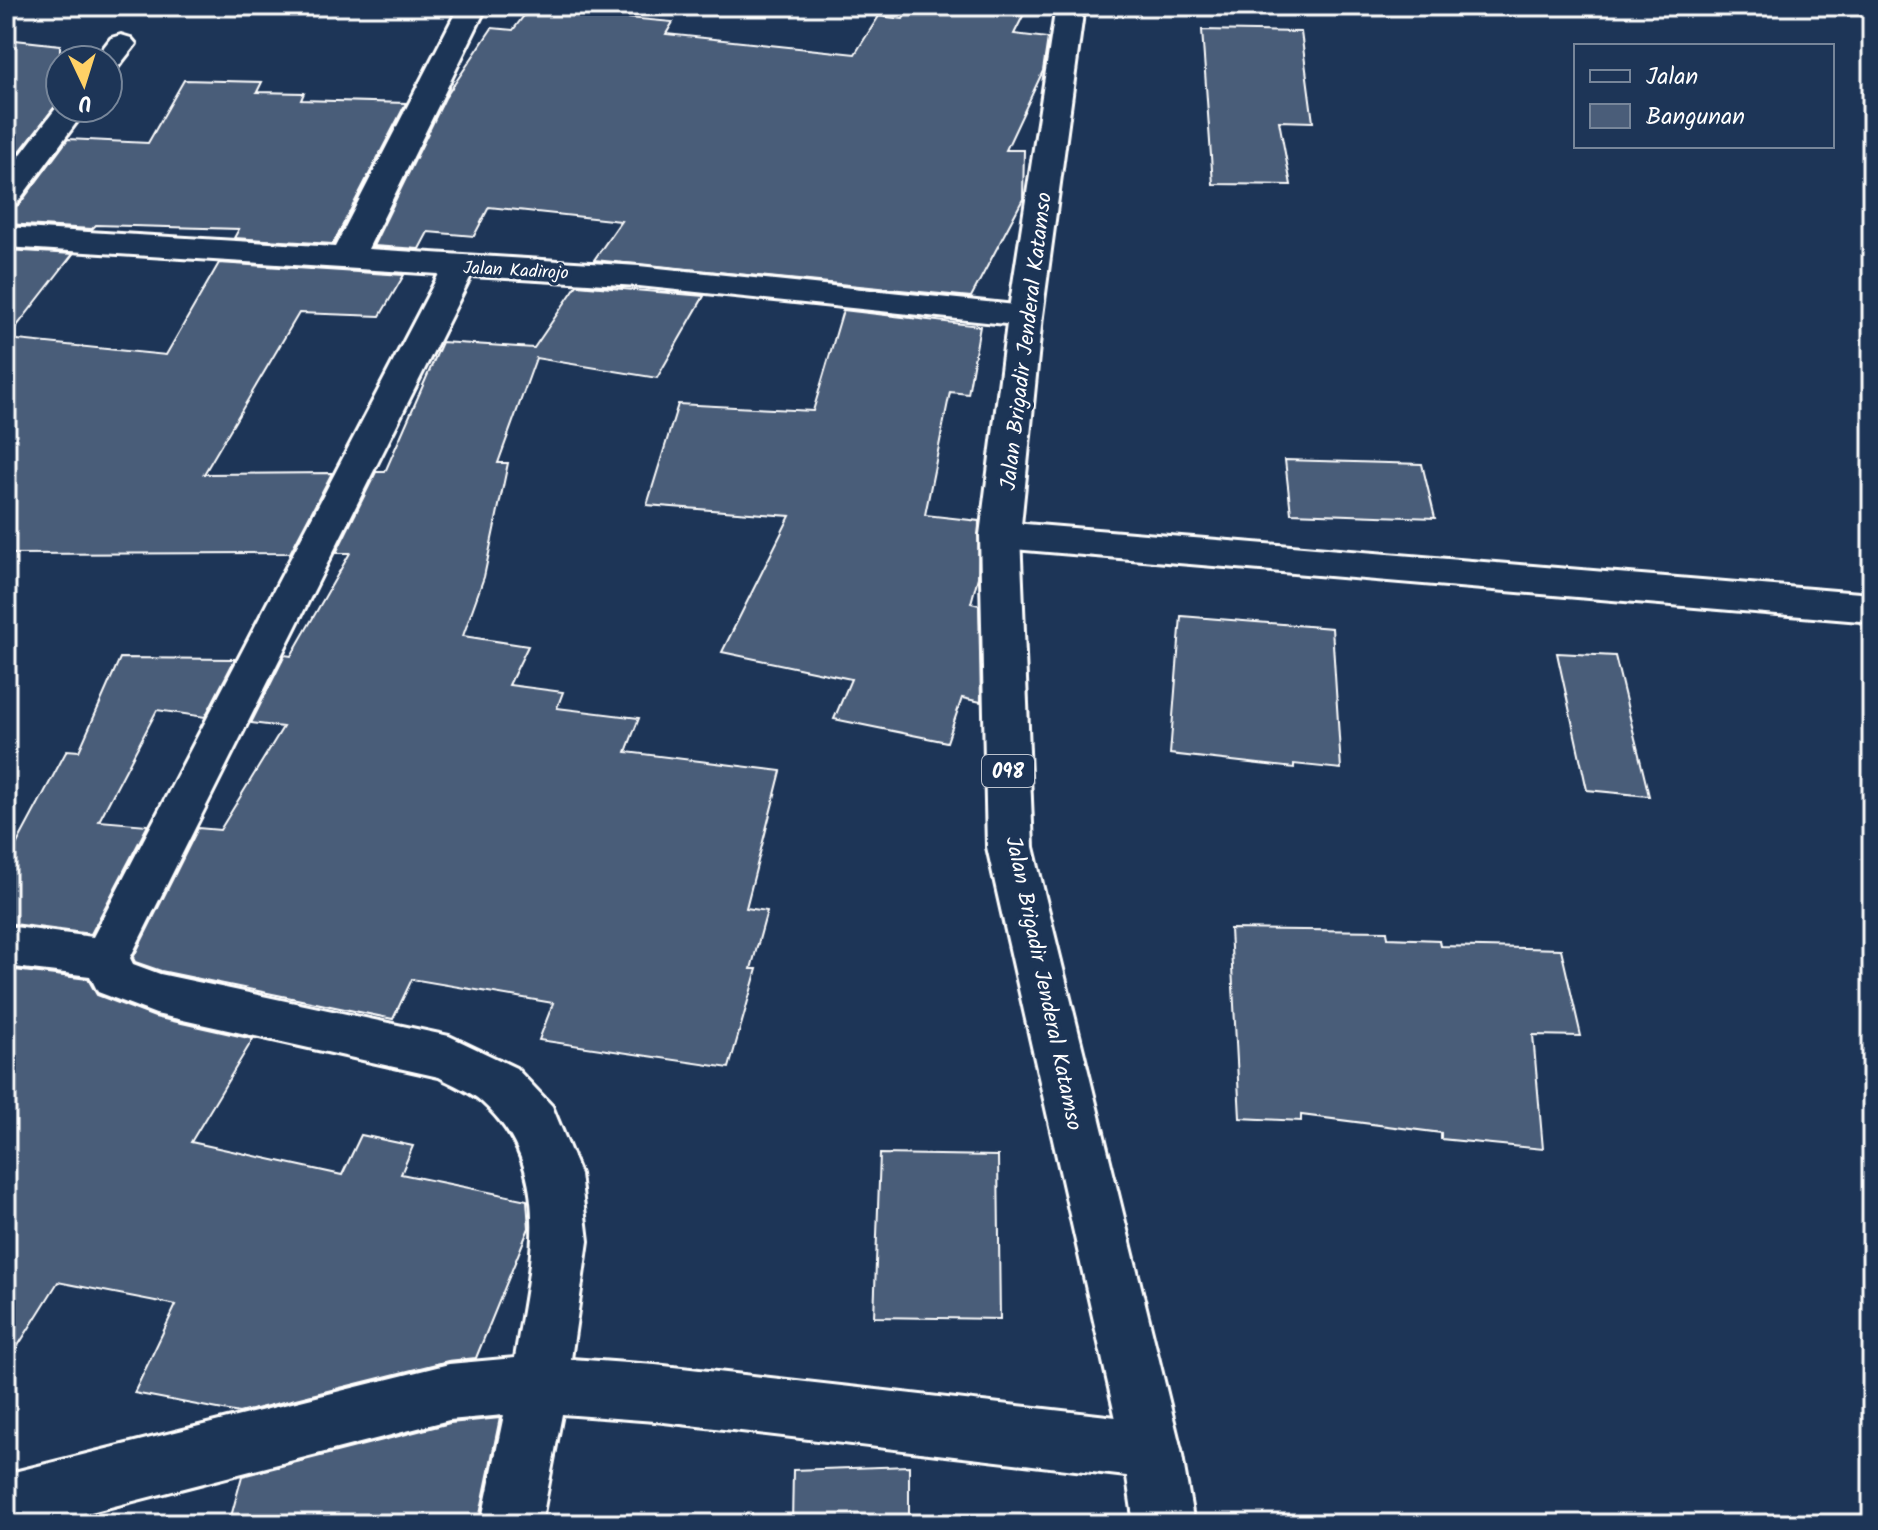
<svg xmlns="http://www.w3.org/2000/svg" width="1878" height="1530" viewBox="0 0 1878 1530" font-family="Kalam,sans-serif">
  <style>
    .building { fill: #4a5d79; stroke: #fff; stroke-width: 2 }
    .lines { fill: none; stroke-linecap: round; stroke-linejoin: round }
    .street-casing { stroke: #fff; stroke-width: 6 }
    .primary-casing { stroke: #fff; stroke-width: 6 }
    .street { fill: #1d3557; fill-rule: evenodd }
    .primary { fill: #1d3557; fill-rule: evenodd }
    .labels { text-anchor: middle; stroke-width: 7; stroke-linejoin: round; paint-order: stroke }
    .far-street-label { font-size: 18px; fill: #fff; stroke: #1d3557 }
    .shield { fill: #1d3557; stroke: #bbc2cd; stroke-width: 2 }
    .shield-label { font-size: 20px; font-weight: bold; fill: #fff }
    .street-label { font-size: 22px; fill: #fff; stroke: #1d3557 }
  </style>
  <rect width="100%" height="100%" fill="#1d3557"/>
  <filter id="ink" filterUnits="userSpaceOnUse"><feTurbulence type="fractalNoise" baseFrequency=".0125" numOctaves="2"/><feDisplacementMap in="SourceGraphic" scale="16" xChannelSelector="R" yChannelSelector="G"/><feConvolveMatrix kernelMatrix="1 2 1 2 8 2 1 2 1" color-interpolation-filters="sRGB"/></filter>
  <g filter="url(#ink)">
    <g class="building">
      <path d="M911,6H1028L1014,34L1048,38L1043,71L1006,150H1024L1023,199L971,297L594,260L621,221L489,207L474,236L428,232L419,249L373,246L445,98L492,28L513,30L529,9L673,22L666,34L855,54L879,16L903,19Z"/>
      <path d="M1202,30L1301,32L1313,122L1279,121L1291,185L1213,184Z"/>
      <path d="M6,39L60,45V100L6,169Z"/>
      <path d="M184,80L262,82L257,92L304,93L301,100L406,103L333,244L234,238L239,229L96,225L92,229L6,224V209L19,205L68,139L148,143Z"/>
      <path d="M6,250L73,254L7,339L166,355L219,263L404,275L380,316L299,313L204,474L332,473L290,553L6,554Z"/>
      <path d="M577,285L704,296L657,378L536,358L498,463H508L484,577L463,636L528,646L509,685L563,692L557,708L639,718L626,752L781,771L746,908L767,911L751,969H757L729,1068L539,1040L553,1003L412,979L393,1019L161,971L135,962L133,958L198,828L220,830L283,727L251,723L285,655L291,656L350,553H336L376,472H385L442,342L534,348Z"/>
      <path d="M843,310L980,326L968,394L950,392L925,515L979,521L978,577L971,603L979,605L981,702L962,698L947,742L834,719L851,679L722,652L790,516L647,505L678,404L813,411Z"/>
      <path d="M1285,460L1422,464L1435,518L1291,513Z"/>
      <path d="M1181,616L1332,628L1341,769L1294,764V768L1170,754Z"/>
      <path d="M1557,653L1615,656L1649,796L1587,790Z"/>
      <path d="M120,658L235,659L205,717L157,710L99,821L148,825L91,934L6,923V864L67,750L79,751Z"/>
      <path d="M1230,929L1387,931L1388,938L1439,940L1440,946L1561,949L1581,1036L1533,1035L1543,1149L1441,1139V1133L1301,1115V1121L1240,1118Z"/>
      <path d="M6,969L88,979L97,995L155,1017L253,1039L191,1142L342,1175L361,1135L413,1146L401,1174L527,1200L529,1228L476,1358L448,1361L239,1413L134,1393L176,1305L58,1282L6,1365Z"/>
      <path d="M880,1154L998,1156L1000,1319L874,1317Z"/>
      <path d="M500,1418L478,1524H229L242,1476L450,1423Z"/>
      <path d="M909,1466V1524H792L793,1470Z"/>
    </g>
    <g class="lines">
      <defs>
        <g id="street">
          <path d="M459,6H487L368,249L639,266L1025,306L1037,309L1042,316L1037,323L1025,326L639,286L471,276L130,958L133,964L160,974L449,1036L516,1068L552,1106L580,1174L588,1241L571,1359L655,1365L1152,1421L1173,1429L1181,1450L1173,1471L1152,1479L655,1421L562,1414L541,1524H481L504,1415L449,1420L44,1524H6V1474L449,1364L515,1358C529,1270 558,1170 482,1102C470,1091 453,1085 439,1077L156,1014L98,992L90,976L6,966V926L93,937L439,274L6,247V227L335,247Z"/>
          <path d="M121,35L131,38L136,44L118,67L108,70V60H94L111,38Z"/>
          <path d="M60,103V108H87L17,203L6,206V174Z"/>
          <path d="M1000,522L1872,594V622L1000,548L986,544L980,535L986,526Z"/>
        </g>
        <path id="primary" d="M1056,6H1084L1042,316L1020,535L1033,847L1181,1450L1194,1524H1134L1123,1450L987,847L980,535L1008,316Z"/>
      </defs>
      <use href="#street" class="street-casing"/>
      <use href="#primary" class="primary-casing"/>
      <use href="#street" class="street"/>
      <use href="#primary" class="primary"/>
    </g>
  </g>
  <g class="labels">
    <g class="far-street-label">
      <text transform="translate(516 270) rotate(3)" y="6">Jalan Kadirojo</text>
    </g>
    <rect class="shield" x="982" y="755" width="52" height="32" rx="6"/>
    <g class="shield-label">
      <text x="1008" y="778">098</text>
    </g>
    <g class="street-label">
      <text transform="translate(1025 341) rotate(-83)" y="8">Jalan Brigadir Jenderal Katamso</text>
      <text transform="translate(1045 983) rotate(78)" y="8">Jalan Brigadir Jenderal Katamso</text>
    </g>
  </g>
  <rect width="1878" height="1530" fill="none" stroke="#1d3557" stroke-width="32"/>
  <rect x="16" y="16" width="1846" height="1498" fill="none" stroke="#fff" stroke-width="3" filter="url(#ink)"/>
  <rect x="1574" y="44" width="260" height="104" fill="#1d3557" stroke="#77869a" stroke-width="2"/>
  <rect x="1590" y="70" width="40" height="12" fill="#1d3557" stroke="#77869a" stroke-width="2"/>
  <text x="1646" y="84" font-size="24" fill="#ffffff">Jalan</text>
  <rect x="1590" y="104" width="40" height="24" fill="#4a5d79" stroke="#77869a" stroke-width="2"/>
  <text x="1646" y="124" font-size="24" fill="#ffffff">Bangunan</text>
  <g transform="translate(84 84) rotate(176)"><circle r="38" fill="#1d3557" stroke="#77869a" stroke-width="2"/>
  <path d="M0-6L14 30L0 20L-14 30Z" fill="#ffd166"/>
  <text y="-12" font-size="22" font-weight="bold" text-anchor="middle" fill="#ffffff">U</text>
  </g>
</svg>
